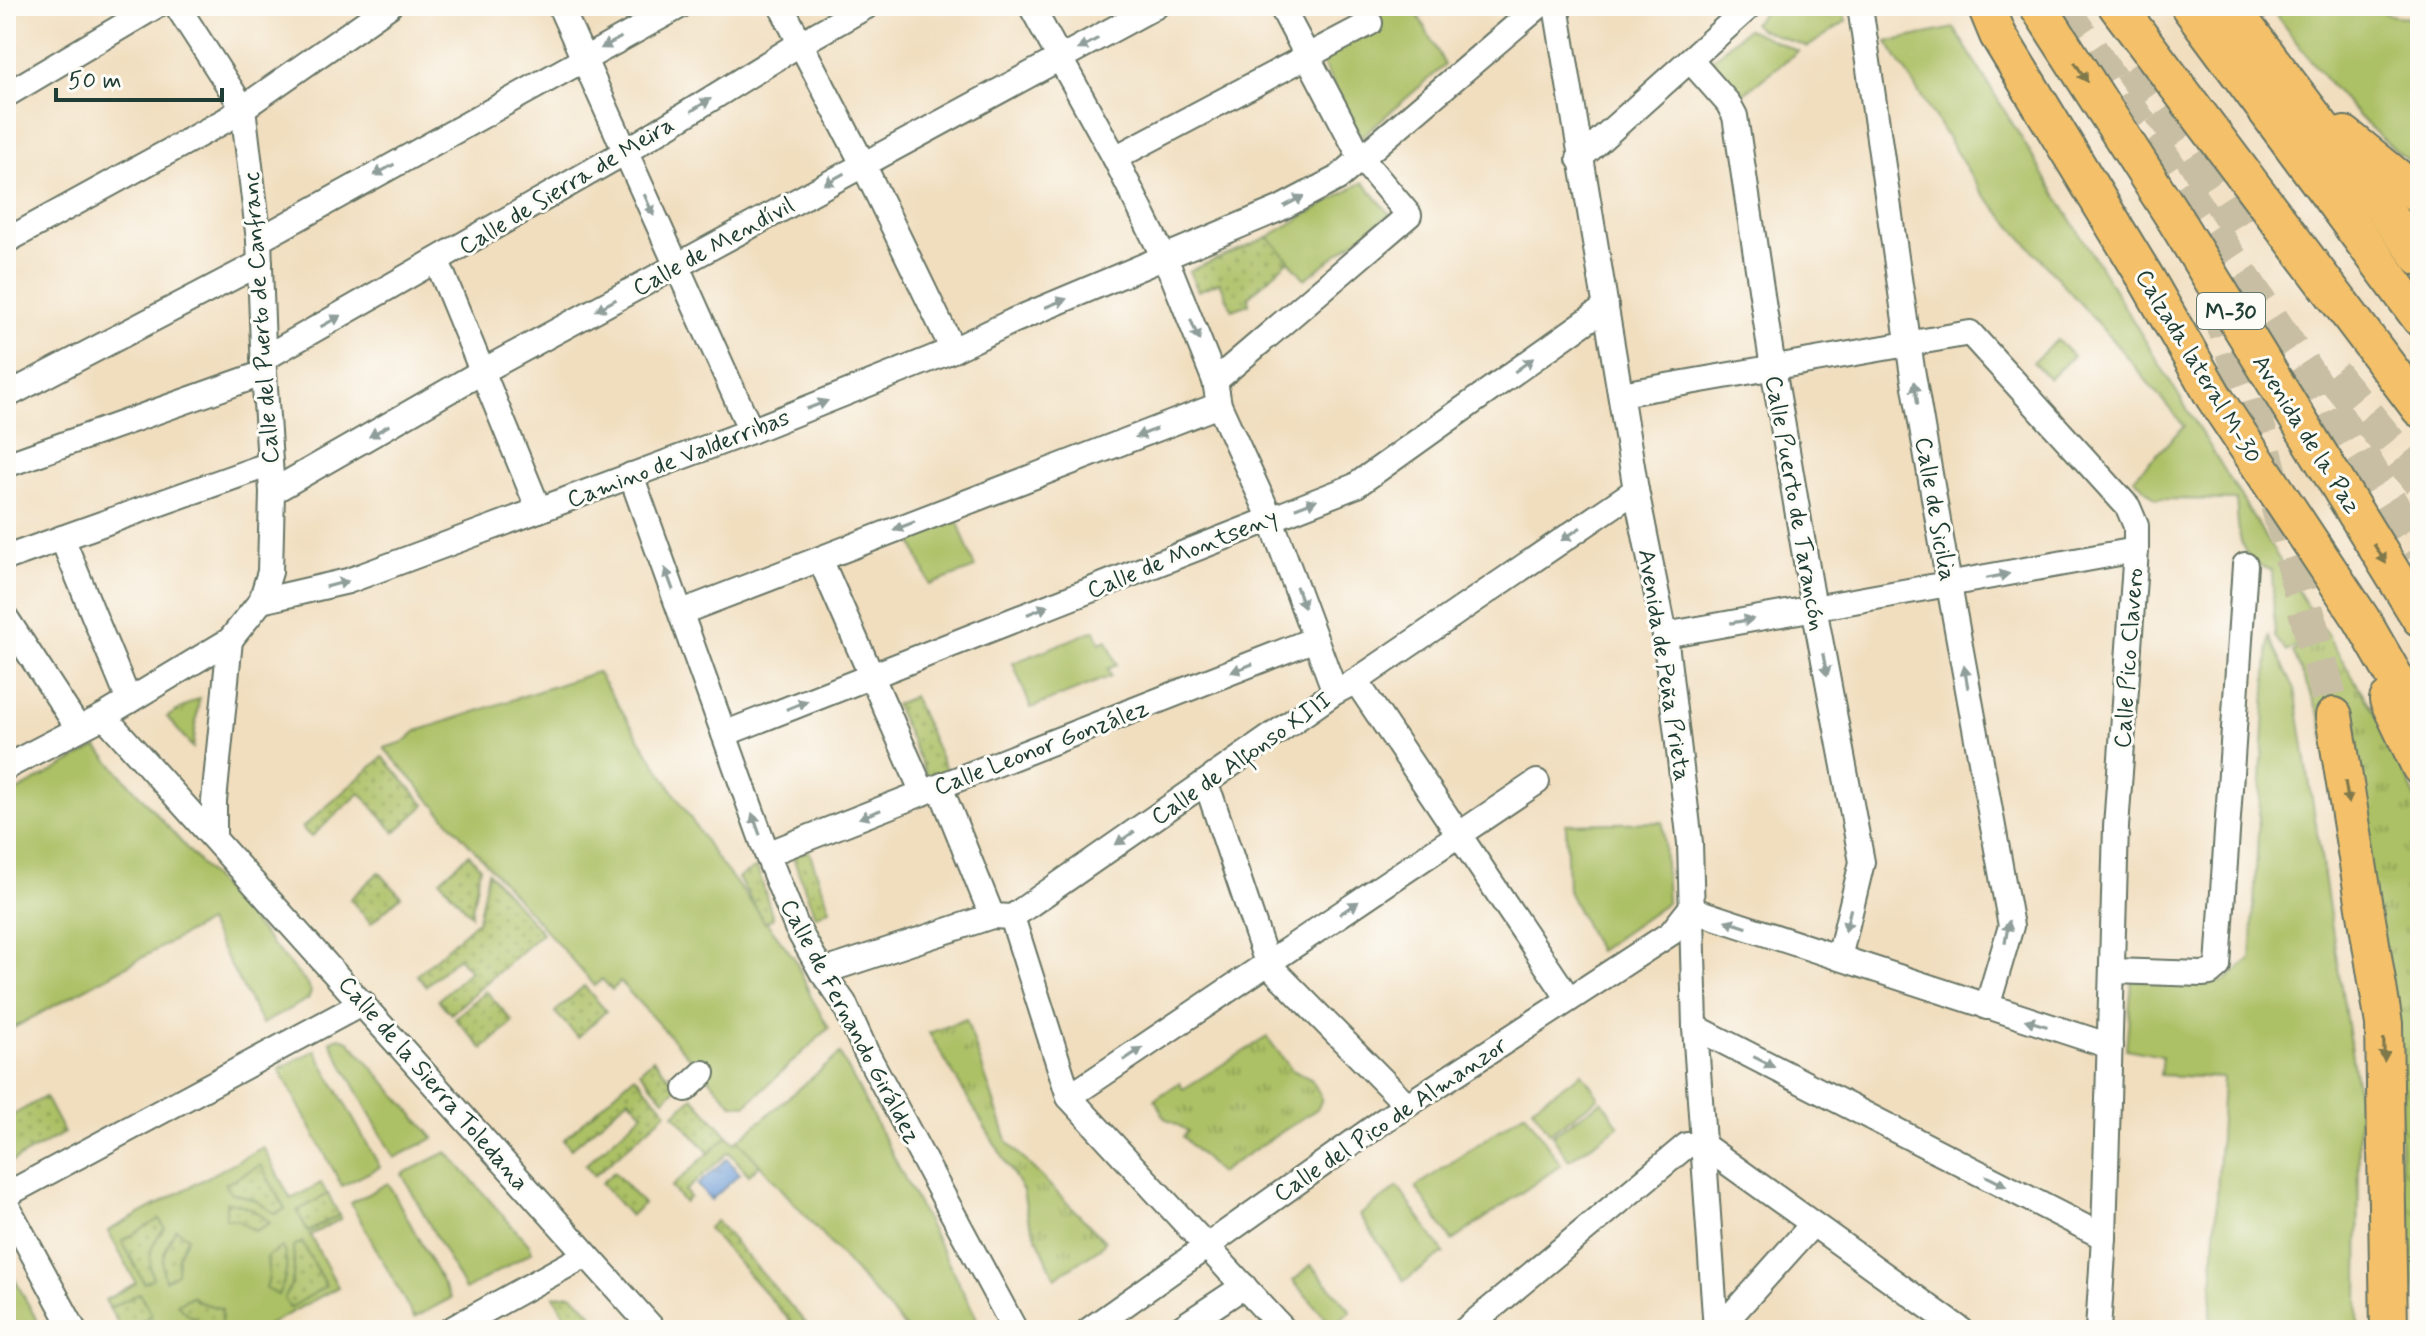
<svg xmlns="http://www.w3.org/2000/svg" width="2426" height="1336" viewBox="0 0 2426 1336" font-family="Mynerve,sans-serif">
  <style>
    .grass { fill: url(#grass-tufts); stroke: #667e4c; stroke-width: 2 }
    .park { fill: #acc065; stroke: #667e4c; stroke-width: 2 }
    .garden { fill: url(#garden-dots); stroke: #667e4c; stroke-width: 2 }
    .water { fill: url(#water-ripples); stroke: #466c85; stroke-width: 2 }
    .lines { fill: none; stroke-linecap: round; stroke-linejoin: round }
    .highway-tunnel { stroke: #c7bea3; stroke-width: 36; stroke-dasharray: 36 18; stroke-linecap: butt }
    .minor-casing { stroke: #687565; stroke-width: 28 }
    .highway-casing { stroke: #687565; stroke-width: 40 }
    .minor { stroke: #fff; stroke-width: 24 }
    .highway { stroke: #f4c16a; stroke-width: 36 }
    .oneway { fill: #8f9e9a }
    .oneway2 { fill: #7f784c }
    .labels { text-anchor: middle; stroke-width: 6; stroke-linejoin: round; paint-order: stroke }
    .shield { fill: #fdfcf7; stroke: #62766e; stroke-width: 2 }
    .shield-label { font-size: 22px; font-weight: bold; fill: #1f3d34 }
    .street-label { font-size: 24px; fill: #1f3d34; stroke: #fdfcf7 }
  </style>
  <defs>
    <pattern id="grass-tufts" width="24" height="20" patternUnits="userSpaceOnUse" patternTransform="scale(2)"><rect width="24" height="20" fill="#acc065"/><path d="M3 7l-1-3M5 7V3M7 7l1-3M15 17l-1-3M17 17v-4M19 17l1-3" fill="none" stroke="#8b9d54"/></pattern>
    <pattern id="garden-dots" width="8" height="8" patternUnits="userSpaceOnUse" patternTransform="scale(2)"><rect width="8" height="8" fill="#acc065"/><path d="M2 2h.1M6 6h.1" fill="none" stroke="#8b9d54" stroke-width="1.8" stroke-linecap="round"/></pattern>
    <pattern id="water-ripples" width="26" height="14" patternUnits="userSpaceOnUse" patternTransform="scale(2)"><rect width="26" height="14" fill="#6e9cd6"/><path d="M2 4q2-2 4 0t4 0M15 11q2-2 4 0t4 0" fill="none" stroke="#5a80ae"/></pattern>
  </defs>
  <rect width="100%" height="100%" fill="#fdfcf7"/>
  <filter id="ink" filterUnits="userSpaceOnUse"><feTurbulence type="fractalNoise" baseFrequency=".0125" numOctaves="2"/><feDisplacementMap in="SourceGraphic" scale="16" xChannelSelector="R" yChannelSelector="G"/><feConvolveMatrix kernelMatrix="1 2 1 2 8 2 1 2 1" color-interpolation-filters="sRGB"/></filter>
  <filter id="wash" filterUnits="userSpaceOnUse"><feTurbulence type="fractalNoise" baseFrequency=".006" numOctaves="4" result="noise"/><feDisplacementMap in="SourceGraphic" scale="32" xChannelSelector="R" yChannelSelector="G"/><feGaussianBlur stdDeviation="1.8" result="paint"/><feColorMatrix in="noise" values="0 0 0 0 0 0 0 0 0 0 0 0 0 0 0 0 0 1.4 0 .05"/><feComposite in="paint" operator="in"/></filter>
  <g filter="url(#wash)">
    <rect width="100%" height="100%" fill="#f1debf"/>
    <g class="grass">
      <path d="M2324,630L2385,730L2420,808V1267L2405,1330L2398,1067L2320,716L2293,652Z"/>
      <path d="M199,698L193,748L167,717Z"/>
      <path d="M966,1019L1008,1143L1105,1241L1100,1248L1055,1278L1028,1218L1023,1191L929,1033Z"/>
      <path d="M1267,1037L1292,1070L1311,1079L1322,1098L1318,1108L1219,1173L1183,1137L1188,1131L1165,1118L1155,1099L1179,1083L1183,1089Z"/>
      <path d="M728,1136L735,1143L738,1140L760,1165L749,1175L729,1152L685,1191L690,1197L684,1202L671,1187Z"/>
    </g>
    <g class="park">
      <path d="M1381,6H1413L1445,65L1361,137L1321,61L1366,13Z"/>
      <path d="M1771,6H1842L1846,21L1808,47L1759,29L1753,23Z"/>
      <path d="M2269,6H2374C2390,18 2401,18 2420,15V169C2360,127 2312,64 2269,6Z"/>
      <path d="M1954,28L2321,628L2287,652L2275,637L2272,570C2236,561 2239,531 2236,500L2156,499L2134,478L2184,426L2121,350L1980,190L1887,42Z"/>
      <path d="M1747,29L1798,51L1741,96L1710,61Z"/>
      <path d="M1363,182L1390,214L1305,279L1268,237Z"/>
      <path d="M2057,340L2073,356L2049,379L2033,362Z"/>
      <path d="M956,517L975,568L930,585L910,536Z"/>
      <path d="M1095,630L1100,643L1107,640L1117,665L1108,669L1111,676L1031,708L1013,663Z"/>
      <path d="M2269,637L2295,689L2359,1102L2358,1330H2210L2223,1078L2160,1075L2162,1056L2126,1049L2132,980L2223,982L2251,959Z"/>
      <path d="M597,672L714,855L795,959L811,997L829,1028L746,1105L732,1104L620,982L612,990L602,979L595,986L384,748L404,742L417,731Z"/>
      <path d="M97,747L308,985L311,992L308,999L262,1024L207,922L6,1032V797Z"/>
      <path d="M1663,822L1667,903L1598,951L1568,891L1566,824Z"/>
      <path d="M339,1037L349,1041L434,1138L394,1158L330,1041Z"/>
      <path d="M315,1050L380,1167L342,1186L279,1069Z"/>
      <path d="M840,1054L858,1088L983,1330H907L738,1140Z"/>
      <path d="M1582,1073L1599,1097L1550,1133L1532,1107Z"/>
      <path d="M1602,1101L1619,1126L1569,1160L1552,1135Z"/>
      <path d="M1525,1112L1561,1165L1452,1241L1416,1187Z"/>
      <path d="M263,1147L291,1199L321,1183L341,1219L310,1235L338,1287L259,1330H160L155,1321L137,1330H122L105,1300L136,1283L108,1231Z"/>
      <path d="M447,1152L530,1246L532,1252L465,1290L402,1174Z"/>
      <path d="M388,1183L451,1298L414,1318L351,1203Z"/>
      <path d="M1398,1187L1444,1253L1404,1281L1360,1215Z"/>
      <path d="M6,1263L42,1330H6Z"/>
      <path d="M1311,1265L1351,1311L1333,1326L1293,1281Z"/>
    </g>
    <g class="garden">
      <path d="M1268,237L1289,260L1248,297L1249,304L1232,310L1220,282L1198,291L1189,271Z"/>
      <path d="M913,696L947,772L929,780L895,705Z"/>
      <path d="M383,757L425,805L395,832L360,793L311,837L302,828Z"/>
      <path d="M809,851L830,909L815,916L792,855Z"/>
      <path d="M469,854L480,867L471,915L440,880Z"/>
      <path d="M757,867L773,918L765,923L738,878Z"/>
      <path d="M379,872L401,896L371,923L350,899Z"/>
      <path d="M488,872L542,933L451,1014L438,1000L470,971L458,957L426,986L417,975L478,920Z"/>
      <path d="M584,986L606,1011L578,1037L555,1012Z"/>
      <path d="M486,991L513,1022L483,1049L455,1018Z"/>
      <path d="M653,1059L678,1087L664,1099L640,1071Z"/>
      <path d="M635,1075L667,1112L594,1176L585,1165L643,1113L629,1098L571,1149L563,1140Z"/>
      <path d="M45,1097L64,1133L6,1165V1119Z"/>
      <path d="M693,1097L728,1136L709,1153L674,1114Z"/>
      <path d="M261,1165L285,1209L275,1214L257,1201L230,1192L225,1184Z"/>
      <path d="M614,1172L643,1204L630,1216L601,1183Z"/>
      <path d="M328,1194L339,1215L308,1232L297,1211Z"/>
      <path d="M226,1202C244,1203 257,1210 270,1223L255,1231L235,1219H226Z"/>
      <path d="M159,1219L165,1228C150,1244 147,1257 153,1278L144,1283L122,1241Z"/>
      <path d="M716,1221L812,1330H798L710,1231L708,1228Z"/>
      <path d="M176,1229L188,1237L178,1256L177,1273L165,1280C158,1261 166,1246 176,1229Z"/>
      <path d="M302,1242L326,1286L290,1308L284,1299C295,1281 295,1268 293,1247Z"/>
      <path d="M282,1247C290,1264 286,1279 278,1295L266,1288L269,1277L267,1257Z"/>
      <path d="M140,1293L152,1316L122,1330L109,1308Z"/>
      <path d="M571,1294L578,1299L606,1330H573L554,1296Z"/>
      <path d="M192,1296L199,1302L222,1309L221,1325C202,1325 190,1317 177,1304Z"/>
    </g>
    <path class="water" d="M727,1159L740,1174L711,1200L697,1185Z"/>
  </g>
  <g filter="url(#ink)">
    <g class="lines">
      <g class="highway-tunnel">
        <path d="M2060,6L2338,420L2420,552"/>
        <path d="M2130,67L2185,144L2238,227"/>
        <path d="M2214,299L2247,387L2334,716"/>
        <path d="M2332,374L2420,481"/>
      </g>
      <defs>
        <g id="minor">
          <path d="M177,6L243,108L259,240L264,373L272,492L270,572L261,601"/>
          <path d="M560,6L751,431"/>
          <path d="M781,6L863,164L953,350"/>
          <path d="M1031,6L1115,158L1172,274L1215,381L1219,405L1270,517L1335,692"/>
          <path d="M1556,6L1636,490L1665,635L1690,843L1695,1027L1716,1330"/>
          <path d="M1860,6L1912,369L1949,585L2011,926L1987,1007"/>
          <path d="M1690,60L1728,103L1735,116L1773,368L1811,591L1862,862L1839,958"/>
          <path d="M6,95L156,6"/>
          <path d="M1115,158L1370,23"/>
          <path d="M1579,159L1750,6"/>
          <path d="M259,240L680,6"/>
          <path d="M6,241L226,120L389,6"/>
          <path d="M437,261L539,510"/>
          <path d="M263,359L625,152L801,43L867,6"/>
          <path d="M1215,381L1409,215L1361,158L1281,6"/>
          <path d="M1621,394L1970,333L2128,507L2136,526V550L2116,827L2104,1237L2098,1330"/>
          <path d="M6,396L260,263"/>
          <path d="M6,465L264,373"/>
          <path d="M631,475L767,854L797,928L822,972L844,1003L866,1052L1015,1330"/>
          <path d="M272,492L483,371L1156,6"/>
          <path d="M62,538L129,701"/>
          <path d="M6,558L270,464"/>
          <path d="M820,559L923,793"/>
          <path d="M682,612L1219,405"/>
          <path d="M6,618L78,728"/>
          <path d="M1665,635L2136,550"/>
          <path d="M1356,681L1569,999"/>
          <path d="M104,716L654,1330"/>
          <path d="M724,734L1355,486L1606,307"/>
          <path d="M6,767L104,716L230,640L261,601L348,581L751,431L953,350L1013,321L1279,209L1338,178L1539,6"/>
          <path d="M1203,784L1211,797L1267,963L1407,1105"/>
          <path d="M940,787L992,916"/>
          <path d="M214,837V801L230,640"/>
          <path d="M767,854L1315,639"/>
          <path d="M1690,909L2110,1046"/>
          <path d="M1012,917L1069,1097L1284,1330"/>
          <path d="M2113,971L2202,974L2210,973L2218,966L2245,565"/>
          <path d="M822,972L992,916L1012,917L1335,692L1356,681L1636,490"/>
          <path d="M1695,1027L2104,1237"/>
          <path d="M686,1089L703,1073"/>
          <path d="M1069,1097L1537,782"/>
          <path d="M6,1195L363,1003"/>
          <path d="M6,1204L74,1330"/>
          <path d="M450,1330L586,1255"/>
          <path d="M1089,1330L1383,1121L1671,933L1690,909"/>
          <path d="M1178,1330L1244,1286"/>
          <path d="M1465,1330L1687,1145H1703L1961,1330"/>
          <path d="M1718,1330L1811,1226"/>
        </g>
        <g id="highway">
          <path d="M1986,6L1998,35L2147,280L2214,397L2362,620L2420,721"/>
          <path d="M2038,6L2173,216L2420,618"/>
          <path d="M2117,6L2420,409"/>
          <path d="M2189,6L2420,318"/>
          <path d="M2230,6L2420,257"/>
          <path d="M2345,135L2420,196"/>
          <path d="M2388,700L2420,767"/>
          <path d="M2334,716L2384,1024L2389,1330"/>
        </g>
      </defs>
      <use href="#minor" class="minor-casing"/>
      <use href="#highway" class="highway-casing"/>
      <use href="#minor" class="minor"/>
      <use href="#highway" class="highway"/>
    </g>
    <defs><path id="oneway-solid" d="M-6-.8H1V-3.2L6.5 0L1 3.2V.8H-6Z" transform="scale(2)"/></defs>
    <g class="oneway">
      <use href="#oneway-solid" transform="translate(611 43) rotate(151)"/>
      <use href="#oneway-solid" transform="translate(1088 44) rotate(151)"/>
      <use href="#oneway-solid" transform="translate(701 105) rotate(-32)"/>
      <use href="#oneway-solid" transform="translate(384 170) rotate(151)"/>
      <use href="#oneway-solid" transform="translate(834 179) rotate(151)"/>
      <use href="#oneway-solid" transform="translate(1294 201) rotate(-28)"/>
      <use href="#oneway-solid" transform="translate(649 205) rotate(66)"/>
      <use href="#oneway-solid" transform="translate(1056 303) rotate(-22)"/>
      <use href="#oneway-solid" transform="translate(606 305) rotate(151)"/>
      <use href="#oneway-solid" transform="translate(331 321) rotate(-29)"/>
      <use href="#oneway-solid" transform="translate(1195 330) rotate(68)"/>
      <use href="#oneway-solid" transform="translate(1524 365) rotate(-36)"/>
      <use href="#oneway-solid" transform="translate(1916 393) rotate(-99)"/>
      <use href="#oneway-solid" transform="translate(817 405) rotate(-21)"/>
      <use href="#oneway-solid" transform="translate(379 431) rotate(150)"/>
      <use href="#oneway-solid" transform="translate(1146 433) rotate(159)"/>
      <use href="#oneway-solid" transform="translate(1306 504) rotate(-21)"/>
      <use href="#oneway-solid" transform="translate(904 526) rotate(159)"/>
      <use href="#oneway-solid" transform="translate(1571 534) rotate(146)"/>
      <use href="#oneway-solid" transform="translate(1998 576) rotate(-11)"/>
      <use href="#oneway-solid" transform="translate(669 579) rotate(-110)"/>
      <use href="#oneway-solid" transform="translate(337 584) rotate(-15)"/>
      <use href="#oneway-solid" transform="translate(1300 597) rotate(70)"/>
      <use href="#oneway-solid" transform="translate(1038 610) rotate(-22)"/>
      <use href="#oneway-solid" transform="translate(1742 621) rotate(-10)"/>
      <use href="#oneway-solid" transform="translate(1825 665) rotate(79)"/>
      <use href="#oneway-solid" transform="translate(1242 668) rotate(159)"/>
      <use href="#oneway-solid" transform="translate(1966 677) rotate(-100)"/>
      <use href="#oneway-solid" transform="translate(797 705) rotate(-22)"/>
      <use href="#oneway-solid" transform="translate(870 814) rotate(159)"/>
      <use href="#oneway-solid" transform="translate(756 824) rotate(-110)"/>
      <use href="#oneway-solid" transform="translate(1125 838) rotate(145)"/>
      <use href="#oneway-solid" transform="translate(1349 908) rotate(-34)"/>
      <use href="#oneway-solid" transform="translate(1848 920) rotate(103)"/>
      <use href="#oneway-solid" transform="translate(1736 924) rotate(-162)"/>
      <use href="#oneway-solid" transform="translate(2007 932) rotate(-80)"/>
      <use href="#oneway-solid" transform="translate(2036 1023) rotate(-163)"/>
      <use href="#oneway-solid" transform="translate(1133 1054) rotate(-34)"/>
      <use href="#oneway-solid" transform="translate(1764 1062) rotate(27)"/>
      <use href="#oneway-solid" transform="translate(1996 1181) rotate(27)"/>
    </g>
    <g class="oneway2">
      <use href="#oneway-solid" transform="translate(2081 72) rotate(57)"/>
      <use href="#oneway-solid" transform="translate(2380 554) rotate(58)"/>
      <use href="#oneway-solid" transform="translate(2347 793) rotate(81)"/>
      <use href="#oneway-solid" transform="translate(2384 1050) rotate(89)"/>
    </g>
  </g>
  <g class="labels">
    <rect class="shield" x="2197" y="293" width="68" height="36" rx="6"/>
    <g class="shield-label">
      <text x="2231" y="319">M-30</text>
    </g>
    <g class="street-label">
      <text transform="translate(566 185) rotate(-31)" y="8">Calle de Sierra de Meira</text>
      <text transform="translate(713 246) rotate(-29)" y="8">Calle de Mendívil</text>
      <text transform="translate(260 318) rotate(-94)" y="8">Calle del Puerto de Canfranc</text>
      <text transform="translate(2199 366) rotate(59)" y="8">Calzada lateral M-30</text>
      <text transform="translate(2307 434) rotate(58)" y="8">Avenida de la Paz</text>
      <text transform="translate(678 458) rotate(-21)" y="8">Camino de Valderribas</text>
      <text transform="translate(1796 503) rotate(80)" y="8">Calle Puerto de Tarancón</text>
      <text transform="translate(1936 509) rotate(80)" y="8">Calle de Sicilia</text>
      <text transform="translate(1182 553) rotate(-22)" y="8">Calle de Montseny</text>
      <text transform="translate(2128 658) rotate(-86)" y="8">Calle Pico Clavero</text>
      <text transform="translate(1665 665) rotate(81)" y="8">Avenida de Peña Prieta</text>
      <text transform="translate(1041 747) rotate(-21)" y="8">Calle Leonor González</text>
      <text transform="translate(1241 758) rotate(-35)" y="8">Calle de Alfonso XIII</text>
      <text transform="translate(851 1021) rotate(62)" y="8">Calle de Fernando Giráldez</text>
      <text transform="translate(434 1083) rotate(49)" y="8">Calle de la Sierra Toledana</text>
      <text transform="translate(1390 1119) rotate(-34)" y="8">Calle del Pico de Almanzor</text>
    </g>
  </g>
  <rect width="2426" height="1336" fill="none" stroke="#fdfcf7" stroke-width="32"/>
  <path d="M56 88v12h166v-12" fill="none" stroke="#1f3d34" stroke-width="4"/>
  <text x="68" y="88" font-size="24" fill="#1f3d34" stroke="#fdfcf7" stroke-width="6" paint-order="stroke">50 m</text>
</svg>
